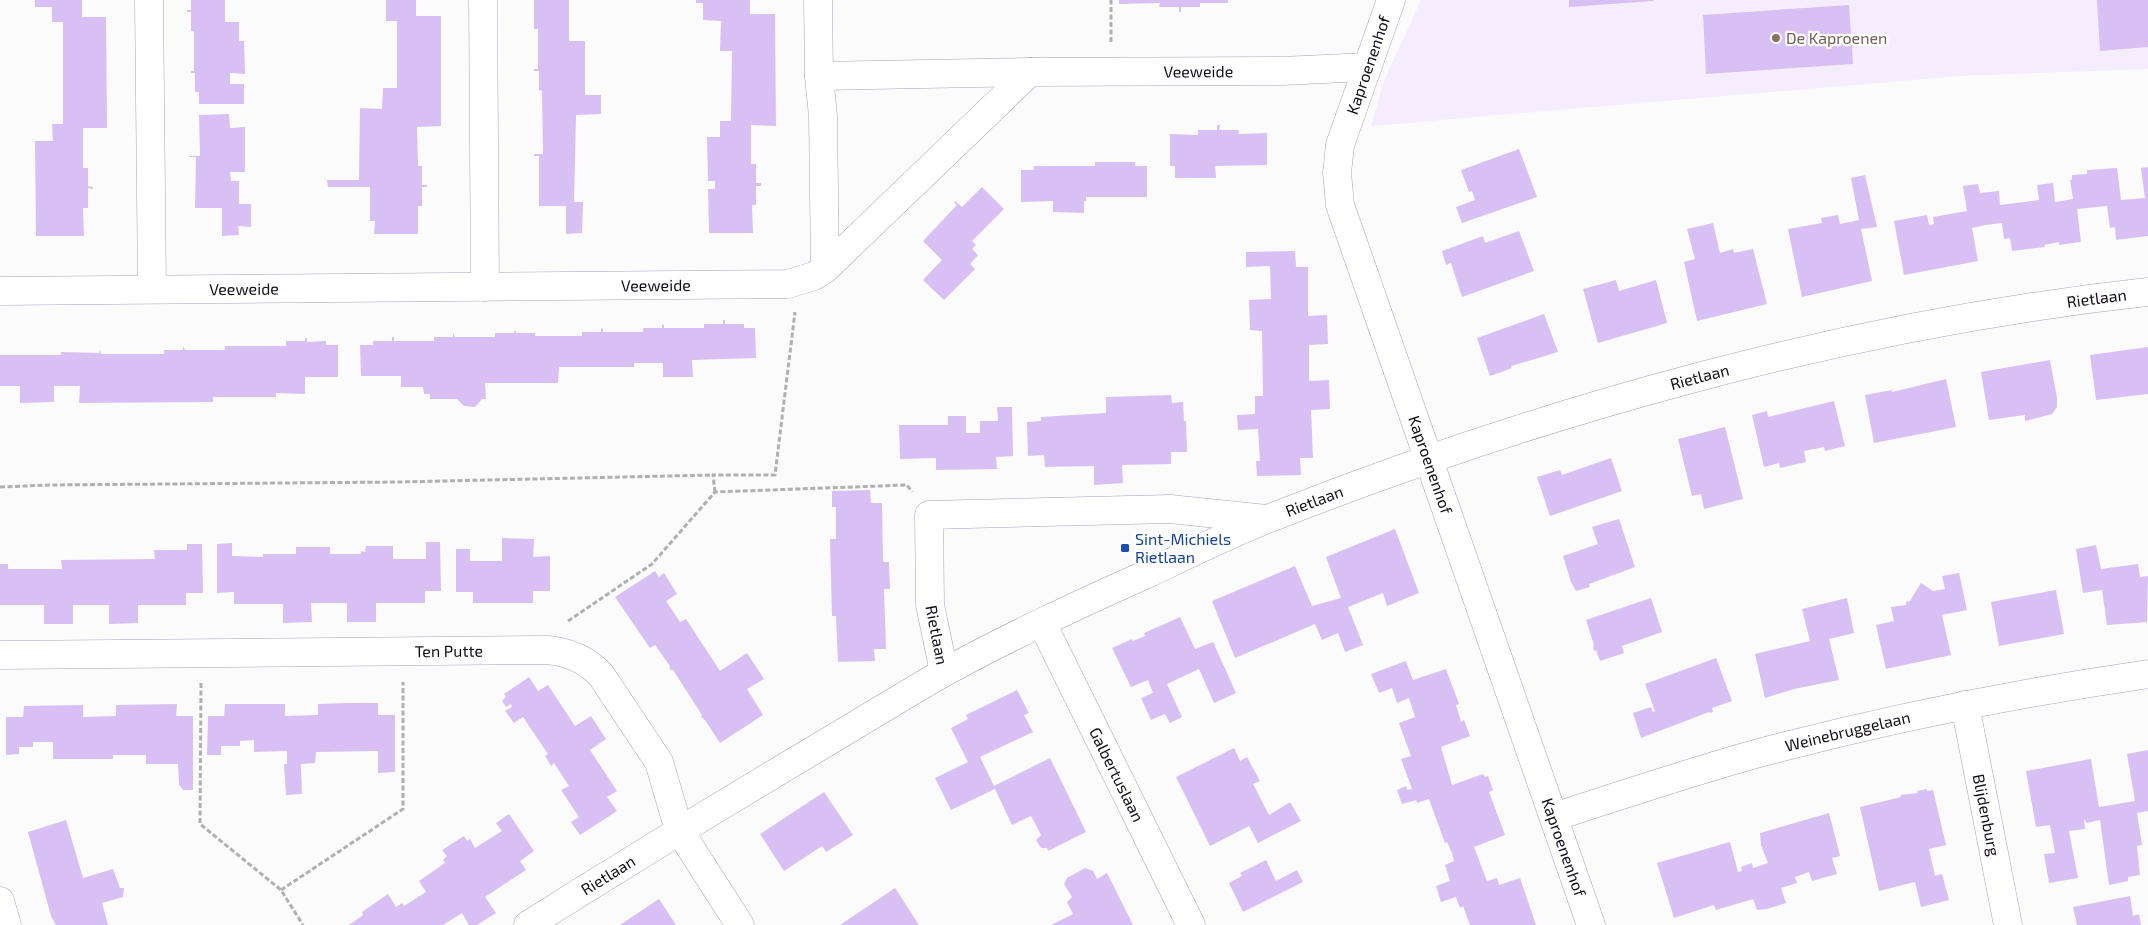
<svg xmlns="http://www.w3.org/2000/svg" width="2148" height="925" viewBox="0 0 2148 925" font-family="'Exo 2',sans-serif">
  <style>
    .education { fill: #f5edfe }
    .building { fill: #d8c0f4 }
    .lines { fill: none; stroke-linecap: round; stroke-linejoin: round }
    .minor-casing { stroke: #ad9fbe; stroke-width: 29 }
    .path { stroke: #b0afb2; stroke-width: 3; stroke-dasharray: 5 2.5; stroke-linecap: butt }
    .minor { stroke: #fff; stroke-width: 28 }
    .education-dot { fill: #8d6e63; stroke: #fff; stroke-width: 2 }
    .transit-dot { fill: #1a4fb4; stroke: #fff; stroke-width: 2 }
    .labels { text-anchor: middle; stroke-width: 4.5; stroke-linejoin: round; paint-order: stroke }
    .education-label { font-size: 16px; fill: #785e54; stroke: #fff; text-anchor: start }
    .street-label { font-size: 16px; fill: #110c17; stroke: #fff }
    .transit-label { font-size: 16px; fill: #164399; stroke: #fff; text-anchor: start }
  </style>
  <rect width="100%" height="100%" fill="#fbfbfb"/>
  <path class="education" d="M1421,0H2148V69L1960,76L1371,126L1384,81Z"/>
  <g class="building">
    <path d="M35,0H82V17H106L107,128H83V168H88V186L93,187V189L88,188V208H83L84,236H36L35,141H53L52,124H63V22H52V7H35Z"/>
    <path d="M191,0H225V22H239V41H244L245,74L230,73V84H244V104H199V92H195V73H191V71H194V31H191V12H187V10H191Z"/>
    <path d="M386,0H416V16H441V126L417,127L418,166H422V185H427V187H422V206H418V234H374L375,221H370V187H328L327,180H359L360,108L382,109L383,88H397V21H386Z"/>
    <path d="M534,0H569V41H585V95H601V114L576,115L574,202H583L582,233L566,234V206H539V156H534V154H543L542,91L539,90V71H534V69H538V29H534Z"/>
    <path d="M696,0H750V14H775L776,126L751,125V164H756V183H761V186H756V205H752L753,233H709L708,189H715V181H708L707,137H720V121H731L732,51H720L721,21L703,20V3H696Z"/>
    <path d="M1119,0H1228V3H1200V7H1181V12H1179V7H1159L1160,3L1119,4Z"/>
    <path d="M1569,0H1653V1L1569,7Z"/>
    <path d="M2097,0H2148V47L2100,51Z"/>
    <path d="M1849,5L1853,64L1706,74L1703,15Z"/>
    <path d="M229,114L230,128L245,127V172H230L231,181H239V204H251V227L238,226L239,235L222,236V208H195L196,157H189V156H200L199,115Z"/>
    <path d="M1217,125H1220L1219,130H1239L1238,134L1267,133V165L1215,166L1216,178H1175V166H1170V134L1198,135V130H1217Z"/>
    <path d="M1519,149L1537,197L1462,223L1456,207L1475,200L1472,191L1469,192L1461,170Z"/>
    <path d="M1095,162H1135V166H1147V197H1086V201H1084V213L1053,212V201L1021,202V170H1034V166H1095Z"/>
    <path d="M2148,167V236L2116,240L2115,227L2110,228L2107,206L2077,209L2081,242L2059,245V242L2044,245L2045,247L2012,251L2010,238L2004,239L2002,223L1986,225L1972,228L1978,261L1904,275L1894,221L1927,215L1929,225L1934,224L1933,217L1967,211L1963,186L1978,184L1980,193L1999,191L2000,205L2039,200L2037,185L2053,183L2055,202L2073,199L2070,180H2072V175L2087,174V170L2117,168L2121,200L2145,198L2141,168Z"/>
    <path d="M1865,175L1877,227L1861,229L1872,281L1802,297L1788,229L1822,223L1821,218L1838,215L1840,224L1859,220L1851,178Z"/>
    <path d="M982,187L1004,209L972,241L976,245L972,249L978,255L970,264L975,269L944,300L923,280L942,260L923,241L957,205L954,202L955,201L962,207Z"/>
    <path d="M1713,223L1720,253L1733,249L1734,253L1753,249L1767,304L1697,321L1684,262L1695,259L1687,229Z"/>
    <path d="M1519,231L1534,271L1462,297L1451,263L1446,265L1442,251L1483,236L1485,243Z"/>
    <path d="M1295,251L1296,267H1308V316L1327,315L1328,344L1309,345V381L1329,380L1330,409L1311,410L1313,458H1300L1301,475L1257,476L1256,461H1260L1258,429L1238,430L1237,415L1255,414V396H1263L1262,331L1250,330L1249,300L1271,299L1270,266L1246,267V252Z"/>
    <path d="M1616,280L1619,291L1656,280L1667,323L1598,343L1583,289Z"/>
    <path d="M1544,314L1558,352L1511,366L1512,368L1490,376L1477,338Z"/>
    <path d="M723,320H725V324H744V328H755L756,358L692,360L693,377H663V363H634V367H559L558,383H485L486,399H482L475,407L464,406L457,399H430V394H424L423,387H401V376H361L360,345H373V341H392V337H394V341H434V337H453V333L455,337H495V333H514L515,329L516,333H535V336H582V332H601V329L603,328V332H643V328H662V324L664,325V328H704V324H723Z"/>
    <path d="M305,338H307V342L326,341V345H338V377H305V394L276,393V397H213V402L79,403L80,386H54V402L20,403V386H0V355H61V352L99,353L100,350L101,354H164V350H183V346L185,350H225V346H286V341H305Z"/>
    <path d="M2148,347V394L2096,400L2090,355Z"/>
    <path d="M2050,360L2057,398V407L2052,414L2025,421V415L1989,420L1981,372Z"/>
    <path d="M1946,379L1956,427L1874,443L1865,395L1892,390V392Z"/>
    <path d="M1171,395L1172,403L1183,402L1184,421H1186L1187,452H1171V464L1122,465L1123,483L1094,485V466L1045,467L1044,455L1028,456L1027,422L1041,421V417L1106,413V397Z"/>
    <path d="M1834,401L1845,446L1825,451L1824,447L1804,451L1806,462L1780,468L1779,463L1764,467L1752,415L1767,411L1768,417Z"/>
    <path d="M997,407H1012L1013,456L996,457L997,469L936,470V458L900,459L899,425H948V416H966V433H980V421H998Z"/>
    <path d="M1725,427L1743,499L1704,509L1701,494L1692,496L1678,439Z"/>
    <path d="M1611,458L1622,491L1550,516L1537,477L1560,470L1562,475Z"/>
    <path d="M870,490L871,503H882L883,562H889L890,589H884L886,649H874L875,661L838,662L836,616H832L830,539H836V507H832V491Z"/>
    <path d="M1619,519L1635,567L1589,584L1590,587L1576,591L1571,582L1563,556L1598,544L1592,527Z"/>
    <path d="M1395,529L1419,593L1387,606L1383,593L1348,607L1363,645L1345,652L1338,633L1322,640L1315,624L1235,658L1212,601L1295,566L1312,606L1341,598L1326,557Z"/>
    <path d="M502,538L534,539L533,557L550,556V591H533V603H473V592H456V549H470V561H502Z"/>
    <path d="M426,542H440L441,591H425V603H376V622H347V603H311L312,622L283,623V604H234V592L217,593V544L232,543V556L263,557V554H296V547H330V554H361V551L365,552L366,546H393V559H426Z"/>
    <path d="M187,544H202L203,593H186V605H138V623L109,624V605H73V624H44V605H0V564H8V569H62L61,560L155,559L154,550H187Z"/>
    <path d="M2096,545L2101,569L2138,564L2140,577L2148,576L2147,622L2107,625L2102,590L2083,593L2076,549Z"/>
    <path d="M655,571L659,577L664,573L677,594L666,601L680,622L686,619L720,671L747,653L764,679L747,689L763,715L720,743L705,720L703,719L704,718H701L702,715L673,670H670L671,668L669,669L670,666L655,645L650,648L615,597Z"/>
    <path d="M1959,573L1967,610L1942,615L1951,655L1886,669L1876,625L1894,621L1891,607L1906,605V602L1910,601L1921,583L1933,591L1945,589L1942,576Z"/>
    <path d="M2056,590L2064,634L1999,646L1991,602Z"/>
    <path d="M1651,598L1662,632L1622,646L1624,653L1600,661L1596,650L1594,651L1593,646L1594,645L1586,620Z"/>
    <path d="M1847,598L1854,633L1829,639L1839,680L1794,689L1765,698L1755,654L1810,641L1802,609Z"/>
    <path d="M1180,617L1195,649L1213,642L1236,693L1214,703L1199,669L1167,684L1182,717L1170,723L1165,714L1151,720L1141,698L1153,693L1148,680L1131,687L1112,648L1132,639L1133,641L1145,636L1144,633Z"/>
    <path d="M1716,658L1732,701L1712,708L1713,712L1710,713L1709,712L1641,738L1633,713L1651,707L1653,712L1655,711L1645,684Z"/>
    <path d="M1406,661L1413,680L1446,669L1459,704L1456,705L1461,722L1464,720L1470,736L1441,747L1452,785L1483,774L1485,777L1488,776L1493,790L1489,792L1505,835L1474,847L1487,881L1497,878L1499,885L1520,878L1536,925H1470L1463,906L1460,908L1456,897L1441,902L1436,886L1450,881L1445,865L1454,861L1452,853L1447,842L1445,843L1429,799L1417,803L1416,800L1402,804L1397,790L1406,786L1407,790L1412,789L1401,759L1411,756L1399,723L1415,717L1409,698L1397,703L1392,688L1379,693L1371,674Z"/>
    <path d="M529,677L538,691L548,685L575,726L591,716L606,739L590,750L617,791L607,797L617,811L580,835L571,822L579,817L561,790L569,786L554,763L551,766L545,756L548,754L523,717L514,723L505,711L512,707L511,704L506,707L502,701L506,697L504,694Z"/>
    <path d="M1017,690L1029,713L1024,715L1033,732L980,757L994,786L1050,758L1086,832L1048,851L1047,848H1041L1036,840L1041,835L1031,816L1012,825L995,789L951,810L935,778L968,762L951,728L968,719L966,715Z"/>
    <path d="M348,703H378V715H395V772L378,773V751L316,752L315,763L301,764L302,794L286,795L284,764H287V751L254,752V740L240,741V746H221V755H207L208,716H224L225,704H285V716L318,715V704Z"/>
    <path d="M177,704L176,716H193V790H183L179,785L178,764H146V755H113V759H53V742H33V747H19V754L6,755V717H23L24,706L83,705V717L116,716V705Z"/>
    <path d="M1234,748L1240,761L1247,757L1260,781L1253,784L1269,815L1290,802L1301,821L1258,843L1249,826L1210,846L1176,777Z"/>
    <path d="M2148,750V811L2137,813L2142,845L2137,846L2140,875L2128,877V881L2109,885L2100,820L2087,823L2084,819L2085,829L2069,831L2078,878L2049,883L2044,854L2055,853L2050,825L2036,827L2026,771L2091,759L2099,807L2135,801L2127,754Z"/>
    <path d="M1927,789V791L1933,790L1946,845L1929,849L1935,876L1942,874L1949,900L1921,907L1915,882L1879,891L1860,807L1901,797L1900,795L1918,793L1917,791Z"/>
    <path d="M824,792L853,835L826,852L822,846L784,871L760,834Z"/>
    <path d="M1829,813L1840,856L1832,858L1837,874L1812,881L1809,872L1795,877L1797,883L1781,888L1786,903L1767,909L1757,910L1753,899L1716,910L1714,905L1674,918L1657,863L1730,842L1738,872L1742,871L1741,867L1752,863L1753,868L1768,863L1761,845L1760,833Z"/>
    <path d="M509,814L534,851L520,861L526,870L485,897L496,913L477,925H469L462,913L443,925H349L363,915L362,912L388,894L396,907L402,903L404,906L426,892L419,881L445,863L443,860L447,856L442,850L464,836L467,841L470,839L475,848L502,831L496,823Z"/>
    <path d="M66,820L83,878L113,869L120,888H124L123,897L102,903L108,925H56L51,916L28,832Z"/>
    <path d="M1266,860L1276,881L1297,870L1303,882L1243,912L1229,883L1242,876L1240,873Z"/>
    <path d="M1085,868L1093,871L1097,879L1107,873L1133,925H1051L1073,914L1067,902L1072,897L1064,884L1067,878Z"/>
    <path d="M895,888L919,925H840Z"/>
    <path d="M2130,896L2133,916L2139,914L2141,925H2077L2073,907Z"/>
    <path d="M659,899L676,925H620Z"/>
  </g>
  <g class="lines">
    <defs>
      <g id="minor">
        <path d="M149,0L152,289"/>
        <path d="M483,0L485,287"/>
        <path d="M818,0L819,76L823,116L825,269"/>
        <path id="s1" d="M1391,0L1340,145L1337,173L1340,205L1591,925"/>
        <path d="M819,76L1030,72"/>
        <path id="s2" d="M0,291L788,284L814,276L825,269L1030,72L1282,71L1367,67"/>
        <path id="s3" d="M1042,623L1191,925"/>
        <path id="s4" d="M0,655L548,650C569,652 586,659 601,675L659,762L679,830L740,925"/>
        <path d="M944,672L930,605L929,515L1170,509L1266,519"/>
        <path id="s5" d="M1965,705L2008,925"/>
        <path id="s6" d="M1554,817C1622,795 1690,772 1759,753C1887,719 2017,693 2148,674"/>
        <path d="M0,901L7,925"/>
        <path id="s7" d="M528,925C628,862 728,801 829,741C867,718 905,695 943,673C1010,636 1080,604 1149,573C1189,554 1229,534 1270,518C1547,409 1851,324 2148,292"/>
      </g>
    </defs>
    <use href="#minor" class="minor-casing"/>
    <g class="path">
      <path d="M1111,42V0"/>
      <path d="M0,487L50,485L397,482L713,475"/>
      <path d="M715,492L713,475H775L795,312"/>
      <path d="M568,621L652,564L715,492L907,485L912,492"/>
      <path d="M201,683L200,824L281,890L303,925"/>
      <path d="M281,890L403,809V682"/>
    </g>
    <use href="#minor" class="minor"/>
  </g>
  <circle class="education-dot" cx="1776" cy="38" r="5"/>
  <rect class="transit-dot" x="1120" y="543" width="10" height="10" rx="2.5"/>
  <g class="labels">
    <g class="education-label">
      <text x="1786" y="44">De Kaproenen</text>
    </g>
    <g class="street-label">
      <text transform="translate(1368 65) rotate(-71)" y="6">Kaproenenhof</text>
      <text dy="6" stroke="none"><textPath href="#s2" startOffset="1281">Veeweide</textPath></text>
      <text dy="6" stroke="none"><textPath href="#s2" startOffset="656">Veeweide</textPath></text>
      <text dy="6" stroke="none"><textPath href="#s2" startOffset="244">Veeweide</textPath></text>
      <text dy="6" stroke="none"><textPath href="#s7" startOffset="1705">Rietlaan</textPath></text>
      <text dy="6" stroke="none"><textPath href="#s7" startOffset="1300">Rietlaan</textPath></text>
      <text dy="6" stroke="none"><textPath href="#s1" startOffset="489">Kaproenenhof</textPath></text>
      <text dy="6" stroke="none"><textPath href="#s7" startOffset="895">Rietlaan</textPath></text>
      <text transform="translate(937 635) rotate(79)" y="6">Rietlaan</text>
      <text dy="6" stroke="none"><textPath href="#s4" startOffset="449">Ten Putte</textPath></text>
      <text dy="6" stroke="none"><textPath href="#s6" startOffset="306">Weinebruggelaan</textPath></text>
      <text dy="6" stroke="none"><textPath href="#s3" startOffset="169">Galbertuslaan</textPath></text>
      <text dy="6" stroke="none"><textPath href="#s5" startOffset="112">Blijdenburg</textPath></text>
      <text dy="6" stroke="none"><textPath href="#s1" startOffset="894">Kaproenenhof</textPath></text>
      <text dy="6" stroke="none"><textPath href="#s7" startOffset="94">Rietlaan</textPath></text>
    </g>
    <g class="transit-label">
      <text x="1135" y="545">Sint-Michiels<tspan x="1135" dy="18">Rietlaan</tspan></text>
    </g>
  </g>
</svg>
